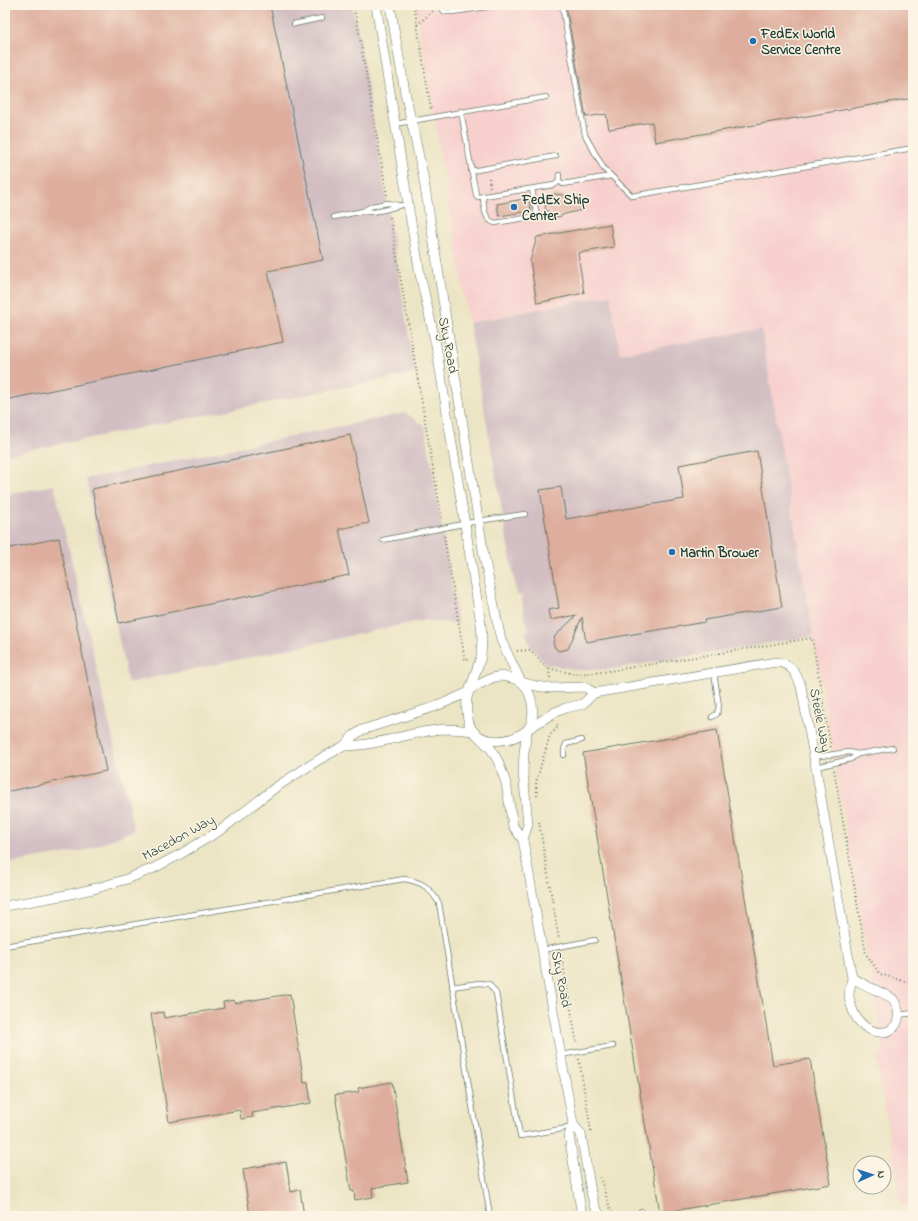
<svg xmlns="http://www.w3.org/2000/svg" width="918" height="1221" viewBox="0 0 918 1221" font-family="'Indie Flower',sans-serif">
  <style>
    .built { fill: #f7d0cd }
    .industrial { fill: #d2bec3 }
    .building { fill: #dead9d }
    .lines { fill: none; stroke-linecap: round; stroke-linejoin: round }
    .service-casing { stroke: #677867; stroke-width: 6 }
    .minor-casing { stroke: #677867; stroke-width: 10 }
    .path { stroke: #677867; stroke-width: 2; stroke-dasharray: 1 3; stroke-linecap: butt }
    .service { stroke: #fff; stroke-width: 4.5 }
    .minor { stroke: #fff; stroke-width: 9 }
    .poi-dot { fill: #1f6fb2; stroke: #fcf5e5; stroke-width: 1.5 }
    .labels { text-anchor: middle; stroke-width: 3; stroke-linejoin: round; paint-order: stroke }
    .poi-label { font-size: 14px; font-weight: bold; fill: #1f3d34; stroke: #fcf5e5; text-anchor: start }
    .street-label { font-size: 14px; fill: #1f3d34; stroke: #fcf5e5 }
  </style>
  <rect width="100%" height="100%" fill="#fcf5e5"/>
  <filter id="ink" filterUnits="userSpaceOnUse"><feTurbulence type="fractalNoise" baseFrequency=".025" numOctaves="2"/><feDisplacementMap in="SourceGraphic" scale="8" xChannelSelector="R" yChannelSelector="G"/><feConvolveMatrix kernelMatrix="1 2 1 2 8 2 1 2 1" color-interpolation-filters="sRGB"/></filter>
  <filter id="wash" filterUnits="userSpaceOnUse"><feTurbulence type="fractalNoise" baseFrequency=".012" numOctaves="4" result="noise"/><feDisplacementMap in="SourceGraphic" scale="16" xChannelSelector="R" yChannelSelector="G"/><feGaussianBlur stdDeviation="0.9" result="paint"/><feColorMatrix in="noise" values="0 0 0 0 0 0 0 0 0 0 0 0 0 0 0 0 0 1.4 0 .05"/><feComposite in="paint" operator="in"/></filter>
  <g filter="url(#wash)">
    <rect width="100%" height="100%" fill="#ece5c5"/>
    <path class="built" d="M415,5H913V1203L901,1205L876,1055L884,1053L761,330L620,354L609,295L469,323Z"/>
    <g class="industrial">
      <path d="M5,5H352L359,34L415,373L5,455Z"/>
      <path d="M610,295L620,354L761,329L813,636L612,669L578,670L546,664L531,647L525,631L529,630L525,618L521,595L517,596L469,323Z"/>
      <path d="M405,413L425,426L458,624L425,620L128,683L86,479Z"/>
      <path d="M54,485L134,830L86,850L5,864V495Z"/>
    </g>
    <g id="blocks">
      <g class="building">
        <path d="M5,5H270L323,260L268,271L283,342L5,400Z"/>
        <path d="M566,5H913V98L655,142L652,122L609,129L606,114L586,117Z"/>
        <path d="M555,194L563,195L568,199L580,197L582,210L565,214L559,217L553,216L545,208L549,197Z"/>
        <path d="M529,198L531,211L499,216L497,204Z"/>
        <path d="M610,224L614,247L578,253L584,293L537,303L530,261L537,237Z"/>
        <path d="M350,435L369,523L339,529L349,575L119,623L92,489Z"/>
        <path d="M757,451L782,607L704,620L705,622L586,642L582,617L568,649L559,651L555,648L553,642L555,636L577,615L550,620L548,610L559,608L540,490L561,487L566,519L684,499L679,465Z"/>
        <path d="M59,538L106,771L5,792V549Z"/>
        <path d="M717,730L773,1065L810,1059L831,1184L660,1213L583,753Z"/>
        <path d="M290,994L304,1083L308,1082L311,1103L252,1113L253,1117L241,1119L240,1110L169,1122L151,1014L163,1012L164,1018L224,1008L223,1002L234,1000L235,1003Z"/>
        <path d="M392,1082L408,1182L372,1188L373,1197L355,1200L354,1191H351L335,1095L359,1092L358,1088Z"/>
        <path d="M286,1162L291,1192L300,1190L304,1216H250L243,1169Z"/>
      </g>
    </g>
  </g>
  <g filter="url(#ink)">
    <use href="#blocks" fill-opacity="0" stroke="#677867" stroke-width="1"/>
    <g class="lines">
      <defs>
        <g id="service">
          <path d="M438,5L445,12H452L487,7"/>
          <path d="M562,5L585,135L604,169L632,196L913,148"/>
          <path d="M294,24L322,18"/>
          <path d="M461,111L476,195L478,197L554,185C559,183 559,180 559,175"/>
          <path d="M395,124L546,97"/>
          <path d="M471,171L556,156"/>
          <path d="M559,181L563,184L611,176"/>
          <path d="M483,197C484,207 484,220 495,223L537,216L532,189"/>
          <path d="M363,211C382,214 391,206 408,204"/>
          <path d="M334,217L363,211L372,206L388,203L398,205"/>
          <path d="M383,540L478,521L525,514"/>
          <path d="M712,717L717,714L719,706L714,673"/>
          <path d="M564,755V749L566,744L582,740"/>
          <path d="M814,757L849,752L858,754L893,748"/>
          <path d="M816,767L851,759L858,754"/>
          <path d="M5,946L404,879C423,882 429,887 439,903L490,1216"/>
          <path d="M542,950L595,940"/>
          <path d="M452,987L479,983L489,984L496,993L520,1136L562,1129L572,1125"/>
          <path d="M899,1015L913,1013"/>
          <path d="M561,1055L613,1046"/>
          <path d="M641,1211L643,1216"/>
        </g>
        <g id="minor">
          <path d="M376,5L408,204L420,274L436,345L481,624L482,639L481,657L470,689"/>
          <path d="M390,5L405,92L423,175L484,556L501,640L520,680"/>
          <path d="M500,676C516,678 525,680 530,696C534,706 534,720 528,729C527,731 523,733 521,734C508,742 487,744 475,733C469,728 468,720 467,713C466,704 466,697 470,689L492,678Z"/>
          <path d="M522,682L536,686L550,688L585,687L594,693"/>
          <path d="M528,729L555,712L566,708L583,704L594,693L776,662C791,663 796,673 801,686L814,757L852,978C851,984 849,990 849,996C849,1000 851,1004 852,1008C862,1040 903,1040 898,1010C897,1006 895,1002 893,999C888,995 881,993 876,990C868,987 860,982 852,978"/>
          <path d="M476,734L491,749L498,761L506,783L513,826L523,840L573,1124L581,1134L591,1192L594,1204L600,1216"/>
          <path d="M344,746C379,746 411,731 445,729C454,729 464,730 473,731"/>
          <path d="M523,840L528,824L523,772L524,753L527,730"/>
          <path d="M5,906L66,895L97,888L127,879L154,868L179,855L221,830L276,787L320,759L344,746L353,736L362,730L437,706L469,692"/>
          <path d="M573,1124L569,1136L582,1216"/>
        </g>
      </defs>
      <use href="#service" class="service-casing"/>
      <use href="#minor" class="minor-casing"/>
      <g class="path">
        <path d="M353,5L357,21L387,195"/>
        <path d="M414,5L431,110"/>
        <path d="M538,5V7L543,6V5"/>
        <path d="M417,25L433,11"/>
        <path d="M489,178L490,187"/>
        <path d="M390,217L442,520"/>
        <path d="M444,536L465,660L470,659"/>
        <path d="M517,651L530,650L547,668L575,674L603,672L812,638L831,748"/>
        <path d="M549,669L550,678"/>
        <path d="M834,770L866,954L880,974L913,984"/>
        <path d="M537,796L536,782L550,735L558,727L557,723"/>
        <path d="M539,822L559,940"/>
        <path d="M561,954L577,1044"/>
        <path d="M579,1059L591,1131"/>
        <path d="M600,1177L609,1205L614,1216"/>
      </g>
      <use href="#service" class="service"/>
      <use href="#minor" class="minor"/>
    </g>
  </g>
  <g class="poi-dot">
    <circle cx="753" cy="41" r="4"/>
    <circle cx="514" cy="207" r="4"/>
    <circle cx="672" cy="552" r="4"/>
  </g>
  <g class="labels">
    <g class="poi-label">
      <text x="761" y="38">FedEx World<tspan x="761" dy="16">Service Centre</tspan></text>
      <text x="522" y="204">FedEx Ship<tspan x="522" dy="16">Center</tspan></text>
      <text x="680" y="557">Martin Brower</text>
    </g>
    <g class="street-label">
      <text transform="translate(449 345) rotate(79)" y="5">Sky Road</text>
      <text transform="translate(821 720) rotate(79)" y="5">Steele Way</text>
      <text transform="translate(178 837) rotate(-29)" y="5">Macedon Way</text>
      <text transform="translate(562 979) rotate(79)" y="5">Sky Road</text>
    </g>
  </g>
  <rect width="918" height="1221" fill="none" stroke="#fcf5e5" stroke-width="20"/>
  <g transform="translate(872 1175) rotate(87)"><circle r="19" fill="#fcf5e5" stroke="#a4ab9e"/>
  <path d="M0-3L7 15L0 10L-7 15Z" fill="#1f6fb2"/>
  <text y="-6" font-size="11" font-weight="bold" text-anchor="middle" fill="#1f3d34">N</text>
  </g>
</svg>
